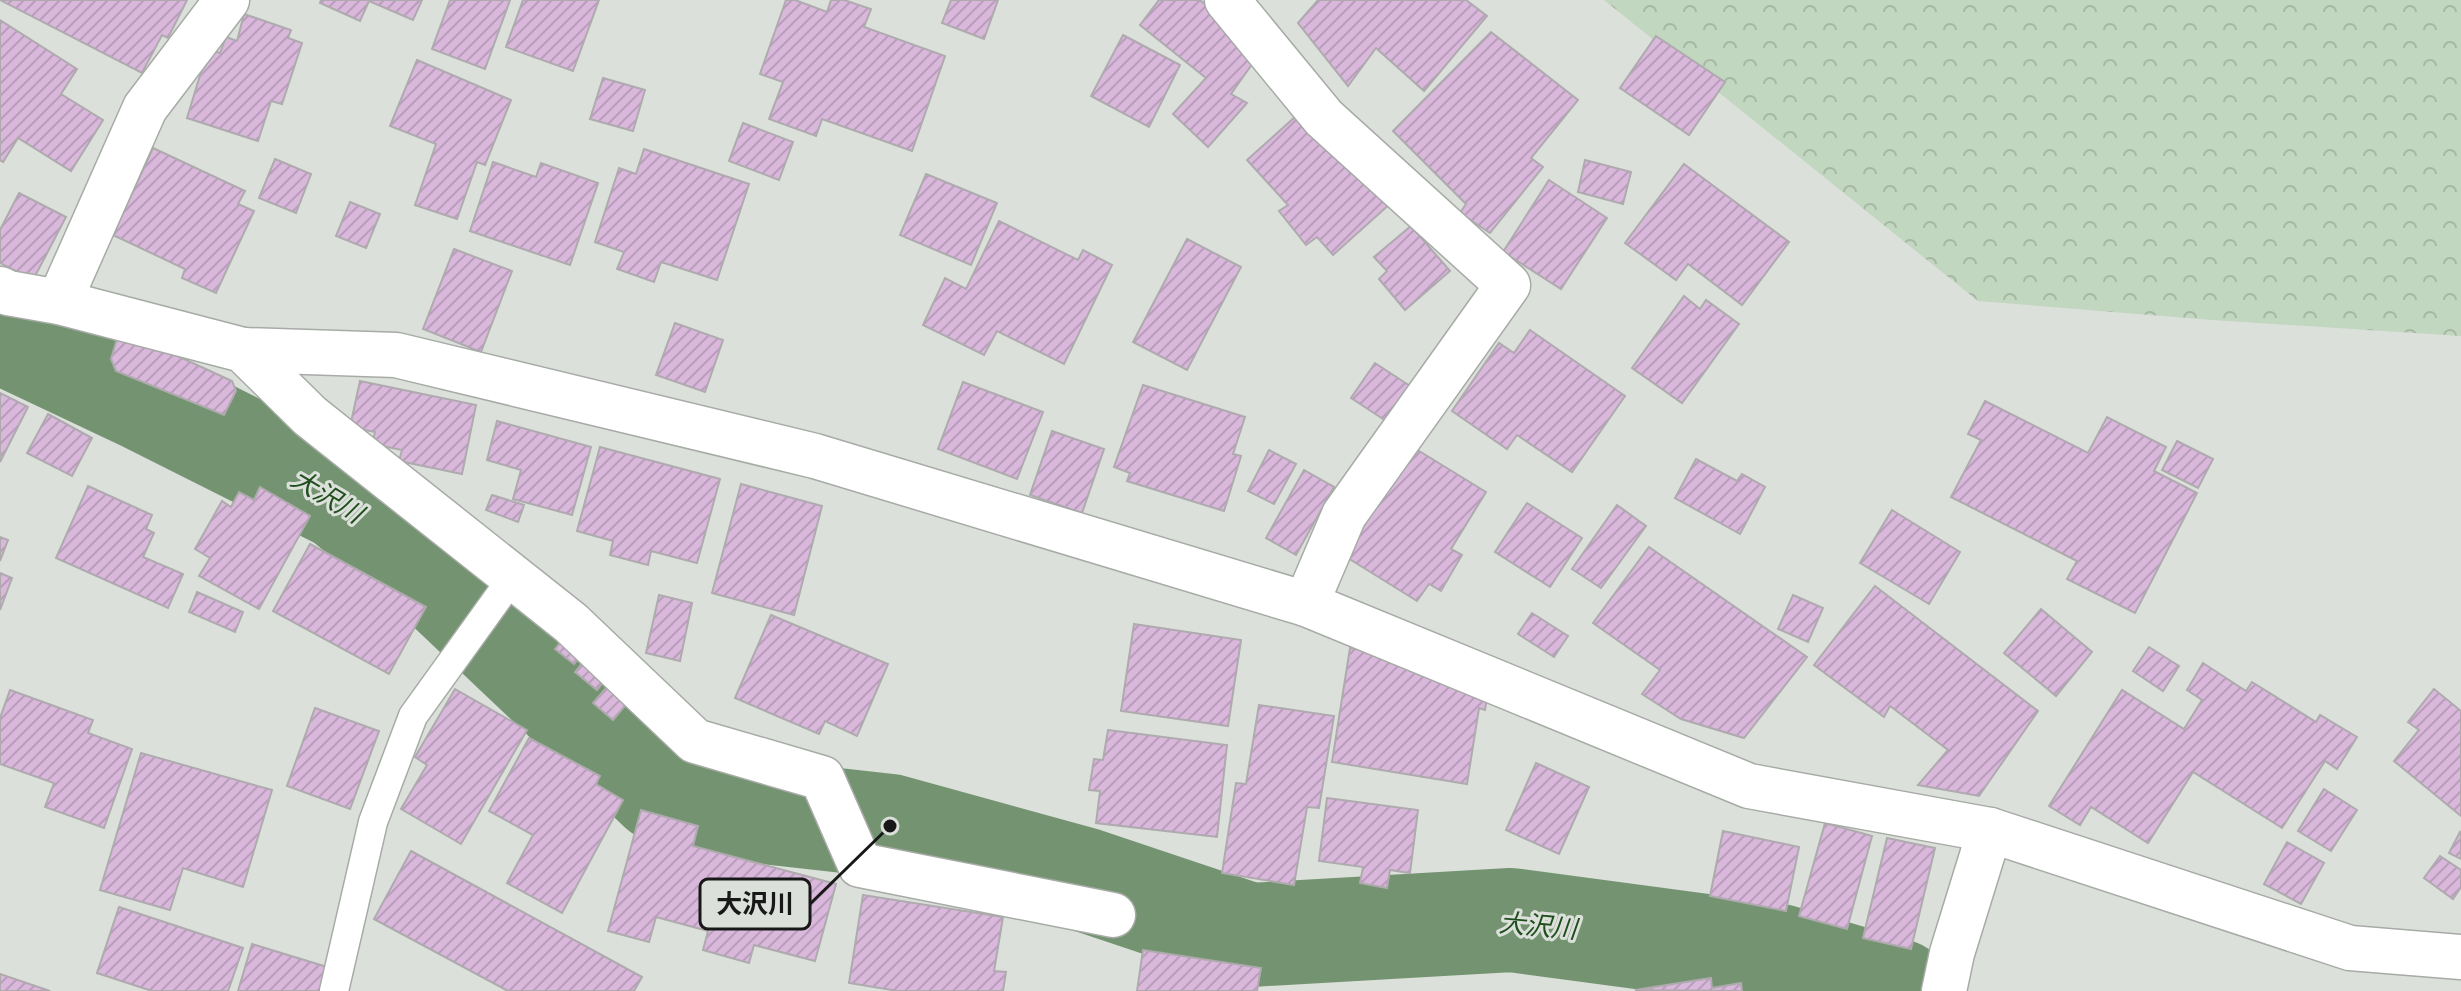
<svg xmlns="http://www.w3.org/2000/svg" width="2461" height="991" viewBox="0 0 2461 991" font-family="'Work Sans','Noto Sans JP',sans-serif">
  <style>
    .forest { fill: url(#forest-crowns) }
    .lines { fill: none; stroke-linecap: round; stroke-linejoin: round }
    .river { stroke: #749471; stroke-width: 104 }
    .building { fill: url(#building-hatch); stroke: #aeaaae; stroke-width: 2 }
    .service-casing { stroke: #a7aba6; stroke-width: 31 }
    .minor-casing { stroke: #a7aba6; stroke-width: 47 }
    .secondary-casing { stroke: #a7aba6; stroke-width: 47 }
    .service { stroke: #fff; stroke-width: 28 }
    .minor { stroke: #fff; stroke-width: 44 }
    .secondary { stroke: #fff; stroke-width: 44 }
    .labels { text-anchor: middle; stroke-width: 6; stroke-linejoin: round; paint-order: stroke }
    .water-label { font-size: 26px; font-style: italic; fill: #204e1d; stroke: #dce0db }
    .leader { fill: none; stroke: #171817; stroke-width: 3 }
    .callout-dot { fill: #171817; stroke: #dce0db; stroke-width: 3 }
    .callout { fill: #dce0db; stroke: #171817; stroke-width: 3 }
    .callout-label { font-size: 26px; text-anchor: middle; font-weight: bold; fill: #171817 }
  </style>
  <defs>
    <pattern id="forest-crowns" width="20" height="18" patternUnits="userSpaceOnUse" patternTransform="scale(2)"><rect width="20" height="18" fill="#c2d7bf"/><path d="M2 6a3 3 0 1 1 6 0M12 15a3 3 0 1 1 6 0" fill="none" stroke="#a6b8a3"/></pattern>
    <pattern id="building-hatch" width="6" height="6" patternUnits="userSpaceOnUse" patternTransform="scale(2)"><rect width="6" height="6" fill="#d9b8dc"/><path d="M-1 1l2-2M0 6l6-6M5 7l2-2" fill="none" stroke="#ba9dbc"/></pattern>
  </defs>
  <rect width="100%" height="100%" fill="#dce0db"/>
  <path class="forest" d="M1604,0H2461V336L2212,320L1978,301Z"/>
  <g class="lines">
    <path class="river" d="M0,331L146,400L343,499L428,569L661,790L774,813L890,826L1086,880L1250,935L1511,920L1780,956L1898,991"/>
  </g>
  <g class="building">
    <path d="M0,0H187L168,38L162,35L142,73Z"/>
    <path d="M321,0H422L413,20L369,1L360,21L320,3Z"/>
    <path d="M450,0H510L485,69L432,49Z"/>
    <path d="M523,0H599L573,71L506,47Z"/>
    <path d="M786,0H795L827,12L831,0H844L871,9L864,27L945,56L912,151L822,119L816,136L769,119L783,82L760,74Z"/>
    <path d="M951,0H998L984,39L942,23Z"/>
    <path d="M1159,0H1200L1260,53L1231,94L1247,103L1208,147L1173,114L1206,78L1140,25Z"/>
    <path d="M1318,0H1466L1487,16L1424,91L1376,48L1348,86L1298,23Z"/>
    <path d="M244,14L291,30L288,38L302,43L282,104L271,101L258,141L187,118L208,49L220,53L226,37L237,41Z"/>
    <path d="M0,20L77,69L61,94L103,120L71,171L18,138L3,162L0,160Z"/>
    <path d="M1491,32L1578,100L1531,158L1543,167L1490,233L1460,213L1466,204L1393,131Z"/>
    <path d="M1123,35L1180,65L1149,127L1091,96Z"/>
    <path d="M1656,36L1725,82L1689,135L1620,88Z"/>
    <path d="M417,60L511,100L485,165L477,162L457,219L415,205L436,144L390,126Z"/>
    <path d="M603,78L645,90L633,131L590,119Z"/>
    <path d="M1305,108L1391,203L1333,255L1317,237L1306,245L1279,211L1288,205L1247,160Z"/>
    <path d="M743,123L793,142L779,180L729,161Z"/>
    <path d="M153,148L245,191L238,204L254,211L216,293L182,278L185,269L113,235Z"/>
    <path d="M644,149L749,184L717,280L661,262L654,282L617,269L624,252L595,242L619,168L636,174Z"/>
    <path d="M275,159L311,174L296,213L259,198Z"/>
    <path d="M1585,160L1631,172L1623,204L1578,192Z"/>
    <path d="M493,162L536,177L541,163L598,183L570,265L470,231Z"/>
    <path d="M1684,164L1789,242L1742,305L1688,264L1676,280L1625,243Z"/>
    <path d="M926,174L997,203L971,265L900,235Z"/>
    <path d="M1549,180L1607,218L1561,289L1503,252Z"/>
    <path d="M19,193L66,217L33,280L0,263V230Z"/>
    <path d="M350,202L380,214L366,248L336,236Z"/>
    <path d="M999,221L1078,260L1083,250L1112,265L1064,364L997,331L984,355L923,325L945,278L966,289Z"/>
    <path d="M1411,226L1450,271L1405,310L1379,279L1387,271L1374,257Z"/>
    <path d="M1187,239L1241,267L1187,370L1133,342Z"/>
    <path d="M454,249L512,271L481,352L423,329Z"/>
    <path d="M1684,296L1700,309L1706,300L1739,324L1682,403L1632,368Z"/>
    <path d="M675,323L723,340L705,392L656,375Z"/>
    <path d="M1530,330L1625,396L1572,472L1517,435L1507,449L1452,411L1499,343L1514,353Z"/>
    <path d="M136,337L232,381L236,391L224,415L116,371L111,359L117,339Z"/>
    <path d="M1375,363L1410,386L1386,421L1351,398Z"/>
    <path d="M360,381L476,405L462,474L399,461L402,450L372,444L375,432L350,427Z"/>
    <path d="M963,382L1043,412L1017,479L938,449Z"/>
    <path d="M1143,385L1245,417L1233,454L1241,456L1224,511L1127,481L1130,473L1114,467Z"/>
    <path d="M0,393L28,407L0,462Z"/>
    <path d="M1985,401L2088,453L2107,417L2166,447L2154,471L2197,493L2135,613L2067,579L2077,561L1951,497L1981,440L1968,434Z"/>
    <path d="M48,414L92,438L72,476L27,453Z"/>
    <path d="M497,421L591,447L572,515L513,499L521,470L487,460Z"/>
    <path d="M1052,431L1104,449L1082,513L1030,495Z"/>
    <path d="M2177,441L2213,459L2198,488L2162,470Z"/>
    <path d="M1411,446L1486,492L1451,549L1462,555L1441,591L1429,584L1417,601L1343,555Z"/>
    <path d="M600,447L720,479L697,563L651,551L648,565L610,555L613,541L577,531Z"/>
    <path d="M1269,450L1296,464L1274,504L1248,491Z"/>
    <path d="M1696,459L1737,481L1742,474L1765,487L1740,534L1675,498Z"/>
    <path d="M1304,470L1334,487L1296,555L1266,538Z"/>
    <path d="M741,484L822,506L794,615L712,593Z"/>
    <path d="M88,486L152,515L146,529L154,533L143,557L183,574L168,608L56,558Z"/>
    <path d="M260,487L310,516L259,609L199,576L210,558L195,549L222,501L231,507L239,492L254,500Z"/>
    <path d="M492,495L524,505L518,522L486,510Z"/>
    <path d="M1527,503L1582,538L1550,587L1495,552Z"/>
    <path d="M1617,505L1646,526L1601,588L1572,569Z"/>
    <path d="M1892,510L1960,552L1929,604L1860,563Z"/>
    <path d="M0,537L8,540L0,561Z"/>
    <path d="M310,544L426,607L389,674L273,611Z"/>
    <path d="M1649,547L1807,657L1744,738L1681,719L1642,694L1660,670L1593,623Z"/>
    <path d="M0,573L12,578L0,610Z"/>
    <path d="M1875,586L2038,711L1979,796L1918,785L1948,750L1890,706L1884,717L1814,665Z"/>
    <path d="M197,592L243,612L235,632L189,612Z"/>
    <path d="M659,595L692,603L680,661L646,653Z"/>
    <path d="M1793,595L1823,608L1808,642L1778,629Z"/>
    <path d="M2041,609L2092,652L2056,696L2004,653Z"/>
    <path d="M1532,613L1568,636L1554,657L1518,634Z"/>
    <path d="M771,615L888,664L857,736L825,721L819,734L735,698Z"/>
    <path d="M1134,624L1241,640L1228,726L1121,711Z"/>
    <path d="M564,638L583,652L574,664L555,649Z"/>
    <path d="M2149,647L2179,666L2163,691L2133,671Z"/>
    <path d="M1350,648L1412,659L1410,671L1489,684L1485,710L1479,708L1467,784L1332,762Z"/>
    <path d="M584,661L606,679L597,690L575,672Z"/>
    <path d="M2203,663L2246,691L2252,682L2316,722L2320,715L2357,737L2337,769L2325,761L2282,828L2193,772L2148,843L2091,807L2080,825L2049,806L2122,690L2184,729L2202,700L2187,690Z"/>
    <path d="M614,679L633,696L613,720L593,703Z"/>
    <path d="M455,689L527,730L461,844L401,809L427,765L415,757Z"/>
    <path d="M2434,689L2461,711V816L2394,761L2419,730L2408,722Z"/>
    <path d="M10,690L93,720L88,733L132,749L104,828L45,807L54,783L0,764V718Z"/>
    <path d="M1259,705L1334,716L1319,808L1307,807L1294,885L1222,873L1236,783L1246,784Z"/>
    <path d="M315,708L379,731L350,809L287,786Z"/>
    <path d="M1108,730L1227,745L1217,837L1096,823L1100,791L1089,790L1094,759L1103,760Z"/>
    <path d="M529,738L600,776L596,784L623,800L562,913L507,883L533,835L489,811Z"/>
    <path d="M141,753L272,790L243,887L183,868L170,910L100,890Z"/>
    <path d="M1536,763L1589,787L1559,854L1506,830Z"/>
    <path d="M2324,789L2357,810L2331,851L2298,831Z"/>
    <path d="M1327,798L1418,810L1410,873L1390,870L1387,888L1360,883L1363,867L1319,861Z"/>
    <path d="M641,810L698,826L693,846L836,884L815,961L754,945L749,963L703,950L708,931L656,917L649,942L608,931Z"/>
    <path d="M1825,823L1872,836L1847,929L1799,916Z"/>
    <path d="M1723,831L1799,847L1786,911L1710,896Z"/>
    <path d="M2460,832L2461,833V859L2449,853Z"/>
    <path d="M1887,838L1935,848L1911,949L1863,938Z"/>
    <path d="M2287,842L2324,863L2301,904L2264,884Z"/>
    <path d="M411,851L642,977L634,991H508L374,919Z"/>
    <path d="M2440,856L2461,870V887L2453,899L2424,878Z"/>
    <path d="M863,895L1003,917L994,971L1006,972L1003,991H898L849,983Z"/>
    <path d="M119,907L243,948L228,991H152L97,973Z"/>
    <path d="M252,944L327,967L320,991H238Z"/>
    <path d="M1143,950L1261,968L1257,991H1137Z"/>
    <path d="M0,974L50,991H0Z"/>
    <path d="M1711,978L1712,988L1741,983L1742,991L1635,990Z"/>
  </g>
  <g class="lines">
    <defs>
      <path id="service" d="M334,991L373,822L413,716L513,577"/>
      <g id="minor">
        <path d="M1227,0L1324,118L1508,285L1344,515L1306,604"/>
        <path d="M0,289L8,293L59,302L243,350L310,416L571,623L695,741L822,778L860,865L1113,915"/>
        <path d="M59,302L145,108L227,0"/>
        <path d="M243,350L396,355L815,456L1306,604L1749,786L1990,830L2350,948L2461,957"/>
      </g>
      <path id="secondary" d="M1944,991L1952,953L1990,830"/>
    </defs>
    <use href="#service" class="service-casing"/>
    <use href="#minor" class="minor-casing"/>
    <use href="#secondary" class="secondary-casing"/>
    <use href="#service" class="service"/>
    <use href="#minor" class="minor"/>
    <use href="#secondary" class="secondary"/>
  </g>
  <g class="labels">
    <g class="water-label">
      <text transform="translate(327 496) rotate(31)" y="9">大沢川</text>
      <text transform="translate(1538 926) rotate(5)" y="9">大沢川</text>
    </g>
  </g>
  <path class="leader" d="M890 826L810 904"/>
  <circle class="callout-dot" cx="890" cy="826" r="8"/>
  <rect class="callout" x="700" y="879" width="110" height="50" rx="8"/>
  <g class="callout-label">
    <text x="755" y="913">大沢川</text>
  </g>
</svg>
